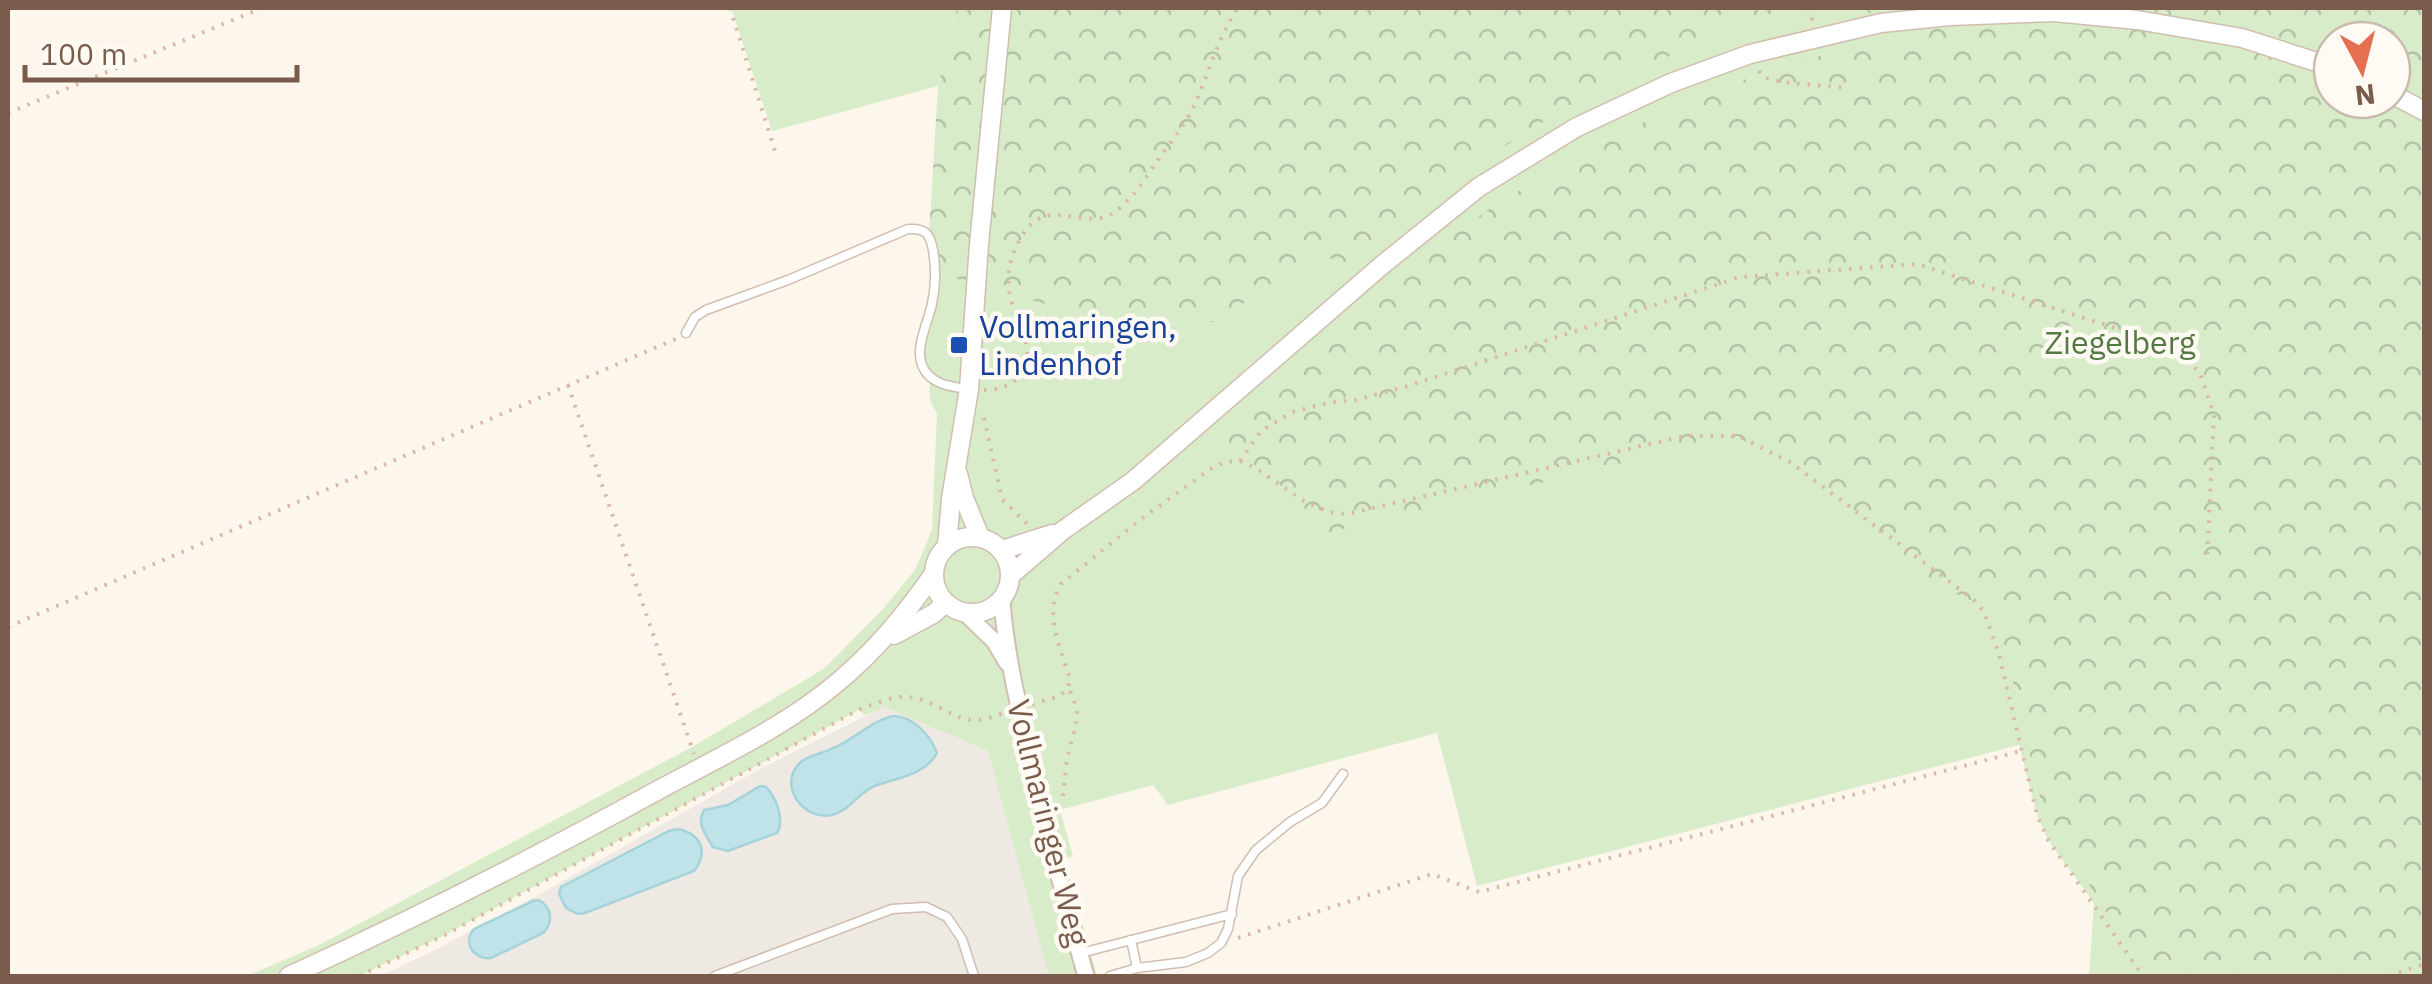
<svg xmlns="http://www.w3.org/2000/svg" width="2432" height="984" viewBox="0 0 2432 984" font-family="'IBM Plex Sans',sans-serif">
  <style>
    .industrial { fill: #efe9e4 }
    .grass { fill: #d8ecc9 }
    .forest { fill: url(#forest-crowns); fill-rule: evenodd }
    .water { fill: #bfe3e8; stroke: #a5d3da; stroke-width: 2.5 }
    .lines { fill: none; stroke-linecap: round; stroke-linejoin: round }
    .service-casing { stroke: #d1beb0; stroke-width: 11 }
    .minor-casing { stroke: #d1beb0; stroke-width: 19 }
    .tertiary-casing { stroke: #d1beb0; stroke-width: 21 }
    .path { stroke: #d9b8a5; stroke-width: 4; stroke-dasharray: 2.5 8; stroke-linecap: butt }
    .service { stroke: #fff; stroke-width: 8 }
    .minor { stroke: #fff; stroke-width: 15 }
    .tertiary { stroke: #fff; stroke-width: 18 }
    .transit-dot { fill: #1a4fb4; stroke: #fffaf3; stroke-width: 4 }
    .labels { text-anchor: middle; stroke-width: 9; stroke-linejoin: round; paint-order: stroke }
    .transit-label { font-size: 32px; fill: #164399; stroke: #fffaf3; text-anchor: start }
    .park-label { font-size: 32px; fill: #537a41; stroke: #fffaf3 }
    .street-label { font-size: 32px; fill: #7a5c4d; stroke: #fffaf3 }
  </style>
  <defs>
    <pattern id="forest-crowns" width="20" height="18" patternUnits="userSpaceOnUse" patternTransform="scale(2.5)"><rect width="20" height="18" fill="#d8ecc9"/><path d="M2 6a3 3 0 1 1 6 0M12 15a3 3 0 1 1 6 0" fill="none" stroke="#b4c2a5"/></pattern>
  </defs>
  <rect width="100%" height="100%" fill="#fdf6ec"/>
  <path class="industrial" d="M885,706L988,751L1051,976H380L435,950L547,890L758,770Z"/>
  <g class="grass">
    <path d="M731,8H957L938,86L772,131Z"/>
    <path d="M1784,8H1864L1881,23L2057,32L1775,67L1672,109L1591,147L1401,273L1223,432L1240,461L1270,477L1285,489L1685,436H1738L1764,448L2424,628V976H2089L2094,903L2048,840L2037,815L2019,745L1477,886L1437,733L1168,805L1153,785L1060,810L1073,856L1065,859L1097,976H1049L988,751L885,707L865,715L859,710L445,935L359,976H247L319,945L692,747L825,668L884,608L915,570L932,530L937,414L930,400L929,375L920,353L936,273L1119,325L1217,322L1313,254L1348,262C1418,206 1490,152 1568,107C1636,67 1712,39 1784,8Z"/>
  </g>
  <g class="forest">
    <path d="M957,8H1784C1712,39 1636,67 1568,107C1490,152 1418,206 1348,263L1313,254L1217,322L1119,325L936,273L929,235L938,86Z"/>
    <path d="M1864,8H2424V976H2145L2043,810L1997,614L1940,586L1738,436L1326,533L1296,498L1270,477L1240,461L1222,433L1400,273L1488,210L1591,147L1672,109L1775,67L1907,35L1881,23ZM2332,40H2392V100H2332Z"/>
  </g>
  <g class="water">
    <path d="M893,716C912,716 930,734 937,753C926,774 898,778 877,785C860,790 850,811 832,815C806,821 779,789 797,766C804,756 821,754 831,749C853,741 870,721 893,716Z"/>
    <path d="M760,786L766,787C776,797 785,820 777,833L728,851L713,847C706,835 696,824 704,810L728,805Z"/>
    <path d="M678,829C701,834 709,852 694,871L585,913L578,914L566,908L559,894L561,887L669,831Z"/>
    <path d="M539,900C553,908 553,923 543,933L491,958C474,960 462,943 474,929L533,901Z"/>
  </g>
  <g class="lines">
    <defs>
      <g id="service">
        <path d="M686,333L695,317L706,310L788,280L908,229C926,228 930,234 933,250C936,268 936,286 932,304C928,322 915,347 922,365C929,384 951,387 968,389"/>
        <path d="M1131,940L1137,968"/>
        <path d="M1081,953L1232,914"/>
        <path d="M715,976L892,909L926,907L947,917L962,939L974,976"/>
        <path d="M1110,976L1137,968L1186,962L1208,953L1221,943L1228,929L1238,876L1256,850L1290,822L1322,803L1343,774"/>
      </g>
      <g id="minor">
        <path d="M1002,601C1006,657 1020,712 1033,767C1049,838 1066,907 1086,976"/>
        <path d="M965,613L994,641L1007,663"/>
      </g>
      <g id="tertiary">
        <path d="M2392,94L2424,111"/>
        <path d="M958,474L964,498L980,537"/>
        <circle cx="972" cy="575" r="38"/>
        <path d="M947,546L951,499L969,389L979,244L1002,8"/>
        <path d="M1002,550L1052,534"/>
        <path d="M1011,575L1062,531L1133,481L1381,266L1479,187L1577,127L1671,83L1750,54L1881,23L1950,16L2054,12L2137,20L2242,38L2332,67"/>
        <path d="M894,635L933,614L946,603"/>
        <path d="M289,976C416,918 540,855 662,788C722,756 786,726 838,682C877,649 904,616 933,575"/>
      </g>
    </defs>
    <use href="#service" class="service-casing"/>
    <use href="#minor" class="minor-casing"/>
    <use href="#tertiary" class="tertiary-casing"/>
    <g class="path">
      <path d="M730,8L776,154"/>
      <path d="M1808,8L1813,22"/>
      <path d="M1759,71L1763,77L1781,82L1846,88"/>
      <path d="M8,113L262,8"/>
      <path d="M568,385L694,754"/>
      <path d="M984,390C997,390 1009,387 1019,377C1041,353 1012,317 1009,290C1007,274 1010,259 1017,245C1044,190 1076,230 1110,215C1116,212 1124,205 1128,200C1139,190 1147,175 1156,163C1167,147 1181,130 1191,112C1208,78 1216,40 1238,8"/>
      <path d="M984,418L1002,499L1028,525"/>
      <path d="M1240,461L1261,431L1292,412L1332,402L1356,400L1408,386L1740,277L1917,264L2177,348L2200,373L2214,414L2207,559"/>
      <path d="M8,627L678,338"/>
      <path d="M1032,704C1048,699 1068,698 1070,679C1061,649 1043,614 1061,584L1141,519L1212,468L1225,462L1240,461L1257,469L1304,501L1329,512L1347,514L1685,436H1738L1790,462L1974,600L1984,612L1999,654L2037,815L2048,840L2143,976"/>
      <path d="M1063,796L1067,759L1077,720V709L1069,688"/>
      <path d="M1238,938L1432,874L1479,892L2021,751"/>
      <path d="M359,976L445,935L860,709C875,704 891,696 906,697C931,697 950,719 973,720C983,721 994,716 1004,713"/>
      <path d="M2389,976L2424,964"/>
    </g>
    <use href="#service" class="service"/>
    <use href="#minor" class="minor"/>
    <use href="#tertiary" class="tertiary"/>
  </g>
  <rect class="transit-dot" x="949" y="335" width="20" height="20" rx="5"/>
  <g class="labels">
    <g class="transit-label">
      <text x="979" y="338">Vollmaringen,<tspan x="979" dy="37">Lindenhof</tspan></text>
    </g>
    <g class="park-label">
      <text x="2120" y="354">Ziegelberg</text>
    </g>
    <g class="street-label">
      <text transform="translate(1048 823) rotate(76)" y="11">Vollmaringer Weg</text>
    </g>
  </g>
  <rect width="2432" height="984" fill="none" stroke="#7a5c4d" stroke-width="20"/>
  <g transform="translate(2362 70) rotate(173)"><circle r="48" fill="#fffaf3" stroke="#cabbb1" stroke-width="2.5"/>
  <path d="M0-8L18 38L0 25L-18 38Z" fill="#e76f51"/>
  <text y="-15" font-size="28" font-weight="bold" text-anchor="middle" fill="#7a5c4d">N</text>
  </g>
  <path d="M25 65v15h272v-15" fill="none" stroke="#7a5c4d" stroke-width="5"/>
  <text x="40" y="65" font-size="30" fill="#7a5c4d" stroke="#fffaf3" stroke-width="8" paint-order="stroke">100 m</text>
</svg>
